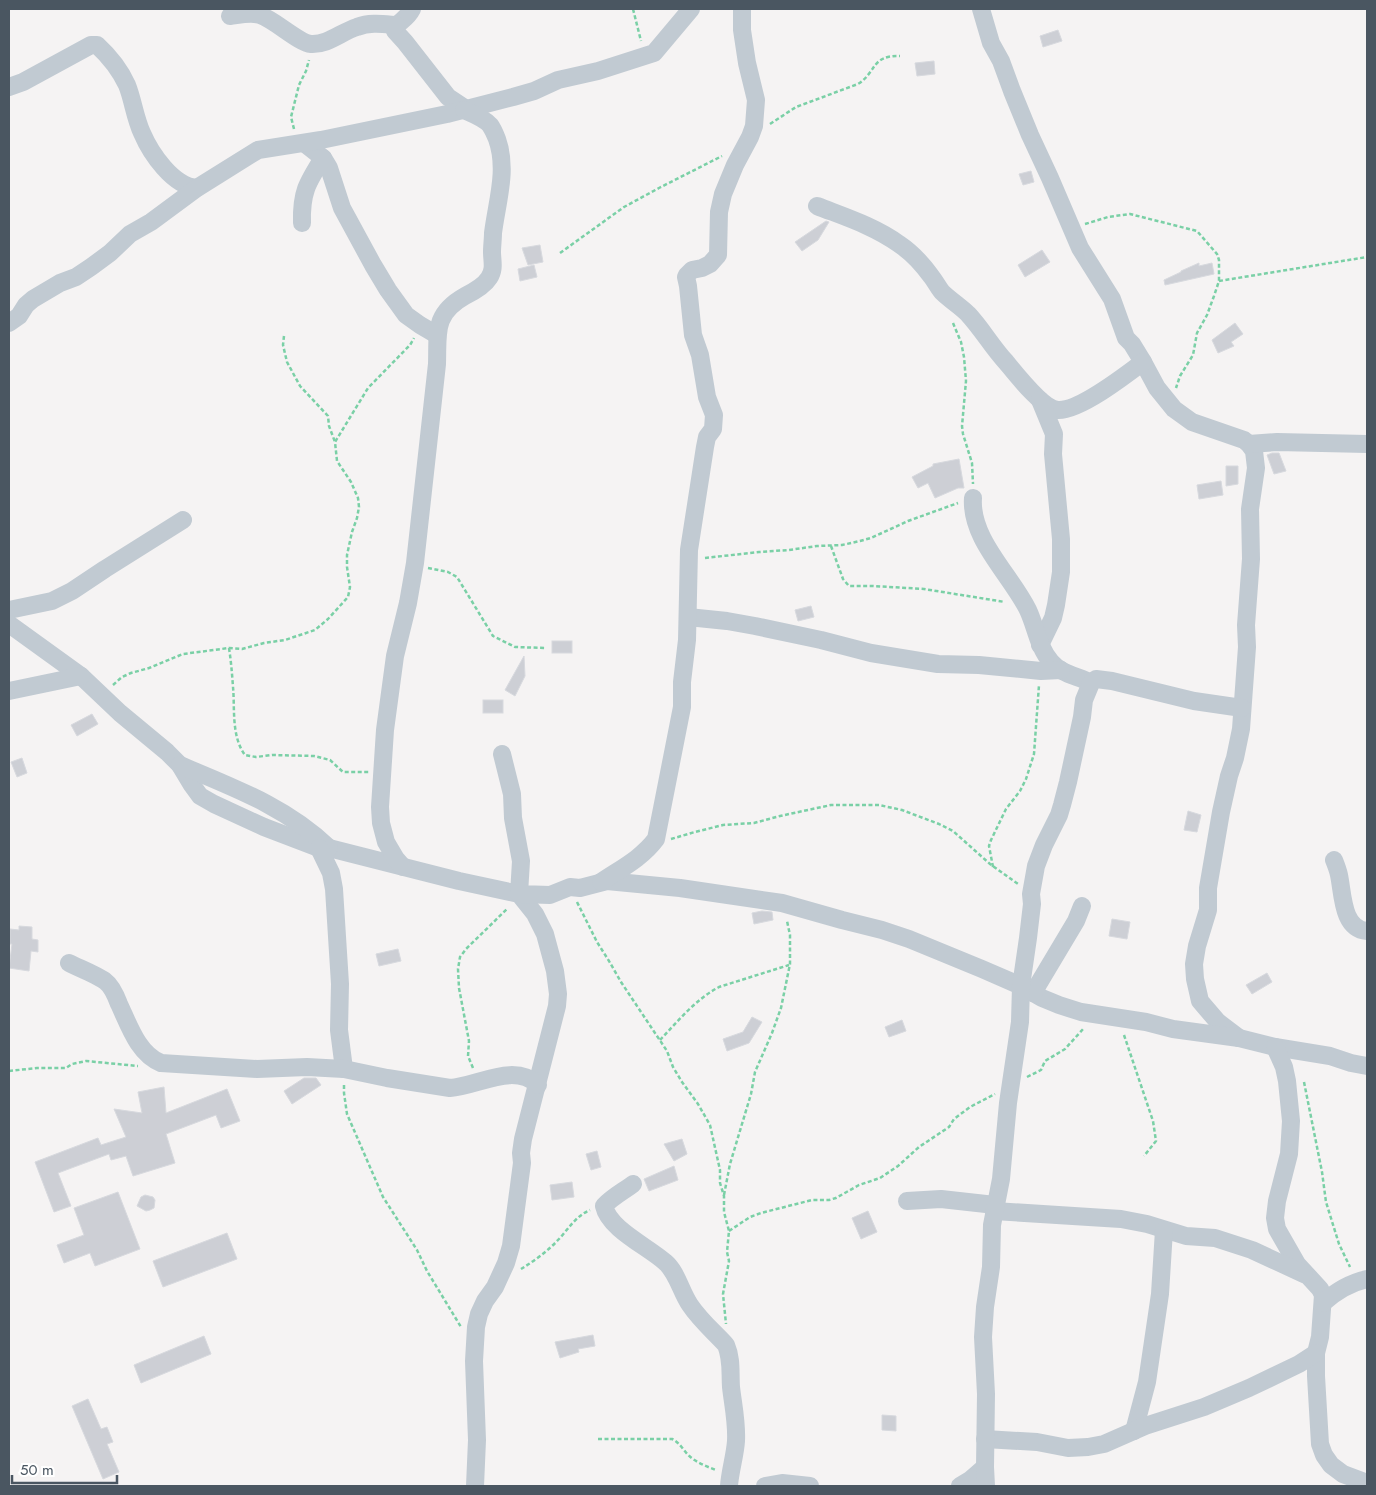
<svg xmlns="http://www.w3.org/2000/svg" width="1376" height="1495" viewBox="0 0 1376 1495" font-family="Jost,sans-serif">
  <style>
    .building { fill: #cdcfd5; stroke: #d7d9de }
    .lines { fill: none; stroke-linecap: round; stroke-linejoin: round }
    .path { stroke: #7ad0a6; stroke-width: 2.5; stroke-dasharray: 4 2.5; stroke-linecap: butt }
    .minor { stroke: #c1cad2; stroke-width: 18 }
  </style>
  <rect width="100%" height="100%" fill="#f5f3f3"/>
  <g class="building">
    <path d="M1058,30L1062,41L1043,47L1040,36Z"/>
    <path d="M934,61L935,74L917,76L915,63Z"/>
    <path d="M1031,171L1034,182L1023,185L1019,174Z"/>
    <path d="M826,221L829,222L818,240L802,251L795,242Z"/>
    <path d="M540,245L543,262L528,265L522,248Z"/>
    <path d="M1042,250L1050,262L1025,277L1018,265Z"/>
    <path d="M1199,263V266L1212,263L1214,274L1165,285L1164,280L1181,272V271Z"/>
    <path d="M534,265L537,277L520,281L518,269Z"/>
    <path d="M1235,323L1243,334L1231,342L1234,346L1218,353L1212,340Z"/>
    <path d="M1272,453H1279L1286,471L1274,474L1267,455Z"/>
    <path d="M959,459L964,488H958L935,498L928,483L918,488L912,477L933,466V464Z"/>
    <path d="M1226,466H1238V484L1226,486Z"/>
    <path d="M1221,481L1223,495L1199,499L1197,485Z"/>
    <path d="M811,606L814,617L798,621L795,610Z"/>
    <rect x="552" y="641" width="20" height="12"/>
    <path d="M524,656L525,676L515,696L505,690Z"/>
    <rect x="483" y="700" width="20" height="13"/>
    <path d="M92,714L98,724L77,736L71,725Z"/>
    <path d="M22,758L27,773L17,777L11,762Z"/>
    <path d="M1188,811L1201,815L1197,832L1184,830Z"/>
    <path d="M762,911L772,912L773,920L754,924L752,913Z"/>
    <path d="M1112,919L1130,922L1127,939L1109,936Z"/>
    <path d="M19,926L32,927V939L38,940V952L31,951L29,971L9,968L12,944H10V929L19,930Z"/>
    <path d="M398,949L401,961L379,966L376,954Z"/>
    <path d="M1267,973L1272,982L1252,994L1246,985Z"/>
    <path d="M752,1017L762,1022L749,1043L727,1051L723,1039L743,1032Z"/>
    <path d="M902,1020L906,1031L889,1037L885,1027Z"/>
    <path d="M304,1078H316L321,1085L292,1104L284,1091Z"/>
    <path d="M164,1087L166,1113L227,1089L240,1121L221,1128L216,1115L166,1134L175,1163L133,1176L126,1156L111,1160L109,1154L58,1173L71,1206L54,1212L35,1162L98,1138L101,1145L126,1137L114,1109L142,1113L138,1092Z"/>
    <path d="M682,1139L687,1154L674,1161L664,1144Z"/>
    <path d="M597,1151L601,1167L591,1170L586,1154Z"/>
    <path d="M674,1166L678,1180L649,1191L644,1179Z"/>
    <path d="M572,1182L574,1197L552,1200L550,1185Z"/>
    <path d="M118,1192L140,1249L95,1266L90,1253L64,1263L57,1245L84,1235L74,1208Z"/>
    <path d="M145,1195L153,1197L155,1200L154,1208L150,1210L146,1211L137,1206L141,1197Z"/>
    <path d="M868,1211L877,1232L861,1239L852,1218Z"/>
    <path d="M227,1233L237,1259L163,1287L153,1261Z"/>
    <path d="M593,1335L595,1346L578,1349L579,1352L560,1358L555,1342Z"/>
    <path d="M204,1336L211,1354L141,1383L134,1365Z"/>
    <path d="M88,1399L101,1429L107,1427L113,1442L107,1444L119,1472L103,1479L72,1406Z"/>
    <path d="M882,1415L896,1416V1431L882,1430Z"/>
  </g>
  <g class="lines">
    <g class="path">
      <path d="M633,9L641,41"/>
      <path d="M770,124L796,107L858,84C877,72 871,55 900,56"/>
      <path d="M294,129L291,117L299,85L306,71L309,60"/>
      <path d="M1085,224L1108,217L1130,214L1197,231L1217,254L1219,260V281L1214,296L1207,315L1197,333L1193,355L1180,376L1176,388"/>
      <path d="M560,253L624,207L659,188L722,156"/>
      <path d="M1219,281L1367,257"/>
      <path d="M953,323L961,342L964,357L966,381L962,426L963,434L972,463L973,484"/>
      <path d="M284,336L283,345L287,362L300,386L328,416L329,426L335,442"/>
      <path d="M831,546L843,579L849,586H872L924,589L1005,602"/>
      <path d="M705,558L759,552L789,550L817,546L842,545L860,541L871,538L908,521L958,503"/>
      <path d="M428,568L448,572L457,577L493,636L515,647L545,648"/>
      <path d="M229,648C231,661 232,673 233,687C235,708 231,736 245,755L256,757L272,755L314,756L330,760L343,772H369"/>
      <path d="M113,685L122,677L131,673L149,668L183,654L229,648L242,649L264,643L285,640L315,630L328,619L348,597L350,587L347,567V555L352,532L357,518L359,507L358,498L351,482L337,461L335,442L368,388L410,345L414,338"/>
      <path d="M671,839L695,832L723,825L754,823L780,816L831,805H879L902,810L939,824L953,831L990,864L1018,884"/>
      <path d="M993,867L989,846L991,840L1006,809L1020,791L1026,779L1034,754L1039,685"/>
      <path d="M577,902L597,942L609,961L621,982L667,1051L673,1067L682,1082L698,1104L710,1125L720,1170V1183L724,1196V1212L729,1231L727,1252L729,1261L723,1294L726,1324"/>
      <path d="M1124,1035L1153,1121L1156,1141L1144,1156"/>
      <path d="M660,1040C678,1021 696,999 719,987L789,965"/>
      <path d="M473,1068L468,1056L469,1041L459,988L458,969L460,957L466,949L508,908"/>
      <path d="M9,1071L37,1068H66L72,1064L86,1061L138,1066"/>
      <path d="M1027,1077L1041,1070L1045,1061L1065,1049L1084,1028"/>
      <path d="M1304,1082L1322,1172L1326,1202L1339,1244L1350,1267"/>
      <path d="M344,1085V1093L347,1114L383,1197L417,1250L427,1271L461,1327"/>
      <path d="M724,1195L730,1164L751,1094L755,1072L772,1033L781,1008L790,964V935L787,921"/>
      <path d="M729,1231L750,1217L761,1213L812,1200H829L836,1198L859,1185L880,1178L898,1166L919,1147L949,1127L954,1119L970,1107L995,1094"/>
      <path d="M521,1269C534,1261 548,1251 559,1239C569,1228 576,1216 590,1210"/>
      <path d="M598,1439H672C681,1443 685,1454 693,1459C700,1464 708,1467 716,1470"/>
    </g>
    <g class="minor">
      <path d="M412,9C407,19 401,20 394,28L395,31L405,42L448,97L466,109"/>
      <path d="M981,9L991,43L1001,61L1012,91L1030,135L1050,178L1080,248L1112,299L1126,338L1132,344L1143,362L1157,388L1174,409L1192,422L1244,440L1249,444L1254,451L1256,468L1250,509L1251,559L1246,625L1247,647L1241,729L1235,758L1229,776L1221,812L1208,888V910L1197,946L1194,964L1195,979L1200,1001L1218,1022L1239,1038"/>
      <path d="M230,16C239,15 251,12 260,15C275,20 299,43 311,44C328,45 341,32 357,27C370,22 383,24 396,25"/>
      <path d="M9,87L23,82L91,45H97C109,56 120,70 127,85C133,100 135,118 142,133C151,154 173,186 197,188"/>
      <path d="M304,143L323,158L329,168L342,208L373,265L388,290L406,315L420,325L437,335"/>
      <path d="M817,206C845,217 874,226 899,244C911,252 923,265 931,276C935,281 938,287 942,292C950,300 960,306 968,314C982,329 992,347 1006,362C1016,374 1043,409 1058,410C1079,411 1126,375 1143,362"/>
      <path d="M302,223C301,193 307,183 323,158"/>
      <path d="M9,323L19,316L26,305L33,299L60,283L76,277L91,267L110,253L130,234L151,222L197,188L258,150L321,140L447,114L513,97L534,91L558,80L598,71L654,53L691,9"/>
      <path d="M1040,400L1054,434L1053,454L1061,539V572L1056,605L1053,618L1040,645"/>
      <path d="M1249,444L1277,442L1367,444"/>
      <path d="M973,498C970,539 1011,575 1028,610C1036,627 1038,647 1051,662C1061,674 1078,676 1091,683"/>
      <path d="M9,610L52,601L72,591L105,569L183,520"/>
      <path d="M688,617L727,621L755,626L821,640L871,653L938,664L979,665L1041,671L1061,670"/>
      <path d="M9,624L81,676L120,713L167,752L180,765L192,785L200,796L214,804L264,827L319,848H329L459,881L519,894L535,914L545,934L555,971L558,994L557,1006L523,1139L521,1153L522,1163L511,1246L506,1263L495,1287L485,1301L479,1314L476,1327L474,1361L477,1440L475,1486"/>
      <path d="M9,691L81,676"/>
      <path d="M502,754L512,794L513,818L521,861L519,894L550,895L570,887L580,888L607,881L680,888L782,903L842,920L882,930L909,939L982,969L1021,986L1042,998L1059,1005L1081,1012L1146,1022L1173,1029L1239,1038L1275,1047L1330,1056L1351,1063L1367,1066"/>
      <path d="M180,765C232,787 287,807 329,848"/>
      <path d="M319,848L331,873L334,889L340,984L339,1030L344,1069"/>
      <path d="M1334,860C1336,865 1338,870 1339,875C1343,894 1342,929 1367,931"/>
      <path d="M403,867L396,859L386,842L381,823L380,807L385,730L395,656L408,603L415,563L437,364C438,333 433,314 465,296C473,292 484,286 489,278C495,269 492,261 492,252C492,246 493,239 493,233C497,201 508,170 497,139C495,134 493,129 490,125C484,118 473,114 464,110"/>
      <path d="M601,882C620,869 641,859 656,839L682,707V682L687,640L689,550L705,447L707,437L713,429L714,415L707,397L700,355L693,335L688,286L686,277L687,275L692,270L702,268L710,264L718,255L719,212L723,194L735,165L750,137L754,126L756,100L747,63L742,30V9"/>
      <path d="M69,963C79,968 97,975 105,981C112,986 116,996 119,1004C129,1025 138,1054 161,1063L257,1069L307,1067L344,1069L387,1078L450,1088C478,1086 514,1062 538,1085"/>
      <path d="M1033,993L1076,921L1082,906"/>
      <path d="M1275,1047L1284,1067L1287,1081L1291,1121L1289,1154L1277,1201L1275,1218L1277,1229L1297,1264L1320,1289L1323,1295L1320,1337L1316,1353V1376L1320,1444L1324,1455L1331,1465L1343,1474L1367,1483"/>
      <path d="M633,1184C624,1191 612,1197 604,1206C609,1229 647,1246 665,1262C677,1272 681,1292 690,1305C700,1320 714,1332 726,1345C732,1359 730,1372 731,1387C733,1405 737,1422 736,1441C735,1456 730,1471 729,1486"/>
      <path d="M907,1201L941,1199L995,1205"/>
      <path d="M994,1211L1121,1219L1147,1224L1186,1236L1215,1238L1252,1250L1304,1274"/>
      <path d="M1323,1303C1336,1291 1350,1283 1367,1279"/>
      <path d="M1134,1431L1147,1382L1160,1294L1164,1230"/>
      <path d="M985,1439L1037,1442L1068,1448L1088,1447L1104,1444L1145,1426L1204,1407L1249,1388L1299,1364L1316,1353"/>
      <path d="M765,1486L782,1483L810,1486"/>
      <path d="M960,1486L970,1480L985,1467"/>
      <path d="M986,1486L985,1467L986,1394L983,1337L985,1307L991,1267L992,1225L1001,1179L1008,1103L1020,1022L1021,986L1028,938L1032,904L1031,894L1036,866L1044,845L1059,815L1062,805L1068,782L1082,717L1084,700L1091,683L1096,679L1112,681L1194,701L1242,708"/>
    </g>
  </g>
  <rect width="1376" height="1495" fill="none" stroke="#4a5661" stroke-width="20"/>
  <path d="M12 1475v8h105v-8" fill="none" stroke="#4a5661" stroke-width="2.5"/>
  <text x="20" y="1475" font-size="15" fill="#4a5661" stroke="#ffffff" stroke-width="4" paint-order="stroke">50 m</text>
</svg>
